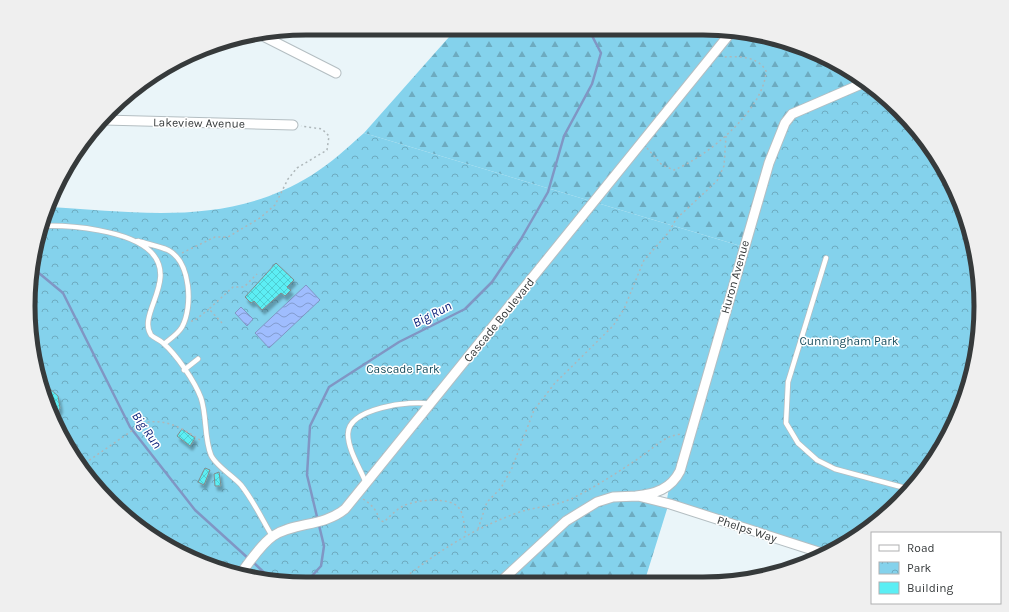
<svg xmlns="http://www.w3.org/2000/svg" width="1009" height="612" viewBox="0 0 1009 612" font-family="Karla,sans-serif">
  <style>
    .forest { fill: url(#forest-firs) }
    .park { fill: url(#park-crowns) }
    .water { fill: url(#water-waves); stroke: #8096c4 }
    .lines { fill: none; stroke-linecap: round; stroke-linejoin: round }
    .stream { stroke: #8096c4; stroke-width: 2.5 }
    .building { fill: url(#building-cross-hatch); stroke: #818b8c; filter: url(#shadow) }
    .lane-casing { stroke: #b4bec2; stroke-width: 6 }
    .street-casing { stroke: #b4bec2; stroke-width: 11 }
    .path { stroke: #aeb7ba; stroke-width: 1.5; stroke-dasharray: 2 3; stroke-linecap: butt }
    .lane { stroke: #fff; stroke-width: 4.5 }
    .street { stroke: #fff; stroke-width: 9 }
    .labels { text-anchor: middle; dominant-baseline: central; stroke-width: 3; stroke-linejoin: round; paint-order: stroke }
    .street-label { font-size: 12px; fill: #363a3b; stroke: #fff }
    .park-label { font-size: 12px; fill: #184e5e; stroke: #fff }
    .water-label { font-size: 13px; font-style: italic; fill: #081e78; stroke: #fff }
    .rim { fill: none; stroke: #363a3b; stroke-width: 5 }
  </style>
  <defs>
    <pattern id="forest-firs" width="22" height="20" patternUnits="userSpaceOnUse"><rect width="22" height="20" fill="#84d2ec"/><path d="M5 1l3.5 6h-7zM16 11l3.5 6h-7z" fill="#6dabc0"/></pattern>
    <pattern id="park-crowns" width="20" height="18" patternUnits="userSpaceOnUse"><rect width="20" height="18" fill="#84d2ec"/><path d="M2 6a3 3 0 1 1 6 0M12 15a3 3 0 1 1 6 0" fill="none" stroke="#6dabc0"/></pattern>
    <pattern id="water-waves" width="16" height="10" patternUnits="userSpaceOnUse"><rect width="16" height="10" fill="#9fbdfe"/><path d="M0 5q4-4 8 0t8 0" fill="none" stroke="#829bcf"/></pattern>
    <pattern id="building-cross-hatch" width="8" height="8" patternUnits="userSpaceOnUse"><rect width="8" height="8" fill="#5beef4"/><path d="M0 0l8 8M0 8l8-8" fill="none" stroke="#50cdd2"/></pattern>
    <filter id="shadow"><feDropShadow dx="2.5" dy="4.5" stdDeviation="1" flood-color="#0004"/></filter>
  </defs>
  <rect width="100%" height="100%" fill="#eaf5f9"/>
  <path class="forest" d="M457 28 721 29 793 43 858 75 866 82 744 247 364 133Z
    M636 496 668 506 644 583H499L566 521 597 502Z"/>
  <path class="park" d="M866 82 900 110 934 152 960 200 976 252 981 306 976 360 960 413 934 461 886 515 842 547 825 554 667 499 669 488 613 497 581 511 499 583H288L216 569 151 537 85 475 43 395 28 306 43 217 48 207C140 212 228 227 312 175 331 163 347 148 364 133L744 247 785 123Z"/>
  <path class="water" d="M306 285 320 300 269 348 255 333Z
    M241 307 253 319 247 326 235 313Z"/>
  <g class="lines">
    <path class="stream" d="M34 269 63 293 130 427 195 510 249 559
      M253 562 273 581
      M285 583 310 578 321 566 324 546 307 475 310 426 329 387 399 342 465 309 492 282 521 239 548 192 564 136 592 84 601 53 588 28"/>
  </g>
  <path class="building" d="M276 263 294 280 287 287 291 290 285 296 281 293 262 310 254 301 251 303 245 297Z
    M41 387 49 388 58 396 60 408 55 418 43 395Z
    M182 429 195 438 190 446 177 436Z
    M205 468 210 470 204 485 198 482Z
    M219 472 221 486H215L214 474Z"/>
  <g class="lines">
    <g class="lane-casing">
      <path id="lane" d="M41 226C71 225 129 230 151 252 178 280 137 314 151 335 154 338 160 340 163 343 177 355 195 382 201 398 207 416 204 438 211 455 215 465 233 476 241 485 253 500 262 519 272 536
        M138 241C147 244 159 246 168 250 191 262 193 307 182 327 178 334 170 339 164 344
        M826 258 788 382 786 423 798 443 817 460 835 469 909 489
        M184 370 198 359
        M366 483C360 468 348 450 348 434 348 408 411 400 430 404"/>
    </g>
    <g class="street-casing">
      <path id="street" d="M261 35 336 73
        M104 120 293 125
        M636 496C655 494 671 489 680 471L769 163 785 123 792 114 866 82
        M240 574C250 562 260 545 273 536 294 522 323 527 345 509L732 31
        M499 583 566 521 597 502 613 497 638 496 670 504 825 554"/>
    </g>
    <path class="path" d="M647 148 662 165 674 170C708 156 764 110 766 71 758 56 738 56 723 57
      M182 253 215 237H228L260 218 275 205 288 179 297 168 327 150 329 136 322 129 301 126
      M191 321H194L209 309
      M222 323 209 309 233 287H244L257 274
      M38 367 46 381
      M81 466 143 423C166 418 182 428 200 440
      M363 499C372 505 377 510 379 520L384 522C390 516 396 510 403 506 415 500 450 496 459 508 464 514 464 527 466 535
      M478 529 487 502 501 488 512 468 534 410 555 383 613 326 624 309 644 260 669 232 676 219 717 181 724 166 726 136
      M398 583C437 552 470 530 517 513 536 506 555 507 573 498 597 486 620 471 642 456 656 446 664 436 681 434"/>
    <use href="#lane" class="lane"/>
    <use href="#street" class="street"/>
  </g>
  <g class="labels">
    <g class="street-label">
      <text transform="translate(199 123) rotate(1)">Lakeview Avenue</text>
      <text transform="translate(735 277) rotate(-74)">Huron Avenue</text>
      <text transform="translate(499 320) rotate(-51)">Cascade Boulevard</text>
      <text transform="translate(747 529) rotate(18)">Phelps Way</text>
    </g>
    <g class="park-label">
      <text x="849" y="341">Cunningham Park</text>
      <text x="403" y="369">Cascade Park</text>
    </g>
    <g class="water-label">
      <text transform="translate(432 314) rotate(-27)">Big Run</text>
      <text transform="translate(147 430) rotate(55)">Big Run</text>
    </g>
  </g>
  <path d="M0 0H1009V612H0ZM306 35H703A271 271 0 0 1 974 306V306A271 271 0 0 1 703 577H306A271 271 0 0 1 35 306V306A271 271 0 0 1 306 35Z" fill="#efefef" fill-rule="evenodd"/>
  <path class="rim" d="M306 35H703A271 271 0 0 1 974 306V306A271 271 0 0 1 703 577H306A271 271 0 0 1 35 306V306A271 271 0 0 1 306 35Z"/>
  <rect x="871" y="532" width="130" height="72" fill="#ffffff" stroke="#afb0b1"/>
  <rect x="879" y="545" width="20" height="6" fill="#ffffff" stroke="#afb0b1"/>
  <text x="907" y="552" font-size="12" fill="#363a3b">Road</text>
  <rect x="879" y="562" width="20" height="12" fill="url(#park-crowns)" stroke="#afb0b1"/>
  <text x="907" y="572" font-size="12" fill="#363a3b">Park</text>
  <rect x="879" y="582" width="20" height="12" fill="#5beef4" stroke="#afb0b1"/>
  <text x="907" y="592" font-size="12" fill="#363a3b">Building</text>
</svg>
